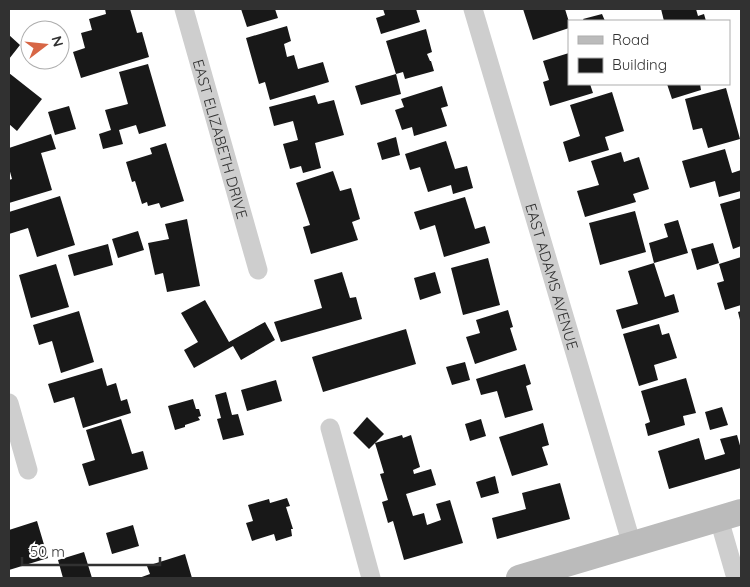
<svg xmlns="http://www.w3.org/2000/svg" width="750" height="587" viewBox="0 0 750 587" font-family="Quicksand,sans-serif">
  <style>
    .building { fill: #181818 }
    .lines { fill: none; stroke-linecap: round; stroke-linejoin: round }
    .street { stroke: #cecece; stroke-width: 19 }
    .secondary { stroke: #bbb; stroke-width: 26 }
    .labels { text-anchor: middle; dominant-baseline: central; stroke-width: 5; stroke-linejoin: round; paint-order: stroke }
    .street-label { font-size: 15px; fill: #313131; stroke: #fff }
  </style>
  <rect width="100%" height="100%" fill="#fff"/>
  <path class="building" d="M105 9H130L137 33 142 32 149 57 81 78 73 52 85 48 81 33 92 30 89 19 106 14Z
    M241 9H275L278 18 247 27Z
    M383 9H416L420 22 381 34 376 18 385 15Z
    M523 9H565L569 22V28L533 40Z
    M661 9H696L698 16 704 14 706 21H664Z
    M602 14 605 21H584L583 19Z
    M287 26 291 41 284 44 287 57 294 55 298 69 323 62 329 82 270 100 265 82 259 84 246 38Z
    M426 29 432 52 427 54 430 61H431L434 71 405 79 403 72 396 74 386 41Z
    M9 35 20 45 9 59Z
    M569 53V84H590L593 93 550 106 543 82 549 80 543 61Z
    M148 64 166 126 139 134 136 125 119 130 123 144 103 149 99 134 111 130 105 110 128 104 119 72Z
    M9 73 42 99 17 131 9 124Z
    M396 74 401 94 361 105 355 86Z
    M667 84H700L701 90 672 99Z
    M442 86 448 106 441 108 447 126 414 136 412 127 402 130 395 110 404 107 401 99Z
    M726 88 740 139 708 148 702 128 693 130 685 99Z
    M612 92 624 131 605 137 609 150 569 162 563 142 580 136 570 105Z
    M315 95 318 104 334 100 344 135 315 143 321 168 303 173 301 166 290 169 283 144 298 140 293 121 274 126 269 107Z
    M69 106 76 129 55 135 48 112Z
    M51 134 56 149 41 153 52 190 9 203V180L12 179 9 168V148Z
    M396 137 400 155 382 160 377 143Z
    M446 141 455 169 467 166 473 188 453 194 451 185 428 192 420 167 410 170 405 154Z
    M166 143 184 201 161 208 159 203 148 206 147 202 142 204 135 181 132 182 126 162 152 154 150 148Z
    M725 149 732 173 741 170V191L719 197 715 181 690 188 682 161Z
    M621 152 624 162 639 157 649 189 633 194 636 202 585 217 577 191 599 185 591 161Z
    M333 171 340 191 351 188 360 219 352 222 358 240 311 254 303 227 310 225 296 183Z
    M60 196 75 245 37 257 28 228 9 234V212Z
    M465 197 475 229 485 226 490 243 444 257 435 225 420 230 414 212Z
    M741 198V246L733 249 720 204Z
    M635 211 646 252 600 265 589 223Z
    M187 219 200 286 167 292 163 273 155 275 148 243 169 239 165 224Z
    M678 220 688 253 654 263 649 243 668 237 664 224Z
    M138 231 144 250 118 258 112 239Z
    M713 243 719 263 697 270 691 249Z
    M108 244 113 265 74 276 68 255Z
    M741 257V305L725 310 717 283 724 281 719 264Z
    M488 258 500 305 463 315 451 268Z
    M654 263 665 297 674 294 679 312 622 329 616 310 638 304 628 271Z
    M56 264 69 307 31 318 19 275Z
    M342 272 350 298 356 297 362 319 281 342 274 322 322 308 314 280Z
    M435 272 441 293 420 300 414 278Z
    M205 300 229 342 265 322 275 340 241 360 233 346 194 368 184 350 198 342 181 313Z
    M508 310 513 327 510 328 517 350 475 364 466 337 480 333 476 320Z
    M79 311 94 362 61 373 52 341 39 345 33 325Z
    M741 311V324L738 312Z
    M659 324 662 335 669 333 677 358 654 365 658 380 639 386 623 334Z
    M406 329 416 364 323 392 312 357Z
    M465 362 470 380 452 385 446 367Z
    M525 364 531 384 526 386 533 410 505 418 497 391 481 395 476 379Z
    M102 368 107 386 116 383 121 401 127 399 131 413 83 428 74 397 54 403 48 384Z
    M686 378 696 413 683 416 685 425 648 436 645 424 650 422 641 391Z
    M276 380 282 401 247 411 241 390Z
    M226 392 232 415 238 414 244 435 223 440 217 419 221 418 215 395Z
    M193 399 196 409H199L201 416 198 417 200 420 185 425V427L175 430 168 406Z
    M722 407 728 425 710 430 705 412Z
    M367 417 384 434 369 449 353 433Z
    M121 419 132 454 143 451 148 469 89 486 82 464 95 460 86 430Z
    M481 419 486 436 470 441 465 424Z
    M543 423 549 445 542 447 548 465 512 476 499 437Z
    M402 435 403 438 411 435 420 467 413 470 414 474 431 469 436 485 406 494 413 516 424 513 427 525 441 520 436 504 450 500 463 543 404 560 393 521 388 523 382 502 388 500 380 474 384 473 375 443Z
    M737 435 741 449V468L669 489 658 451 699 438 705 460 725 454 720 439Z
    M495 476 499 493 481 498 476 482Z
    M560 483 570 519 497 539 492 518 526 509 522 493Z
    M287 498 290 506 286 507 293 529H291L292 536 276 541 274 534 252 541 246 523 253 521 248 505 269 499 270 503Z
    M37 521 48 558 9 570V530Z
    M133 525 139 546 112 554 106 533Z
    M84 552 92 578H63L58 560Z
    M185 554 192 578H139L150 574 147 566Z"/>
  <g class="lines">
    <g class="street">
      <path id="s1" d="M184 9 258 270"/>
      <path id="s2" d="M473 9 632 545"/>
      <path d="M9 403 28 470"/>
      <path d="M330 428 371 578"/>
      <path d="M719 519 736 578"/>
    </g>
    <path class="secondary" d="M519 578 741 512"/>
  </g>
  <g class="labels">
    <g class="street-label">
      <text stroke="none"><textPath href="#s1" startOffset="135">EAST ELIZABETH DRIVE</textPath></text>
      <text stroke="none"><textPath href="#s2" startOffset="279">EAST ADAMS AVENUE</textPath></text>
    </g>
  </g>
  <rect width="750" height="587" fill="none" stroke="#313131" stroke-width="20"/>
  <rect x="568" y="20" width="162" height="65" fill="#ffffff" stroke="#adadad"/>
  <rect x="578" y="36" width="25" height="8" fill="#bbbbbb" stroke="#adadad"/>
  <text x="612" y="45" font-size="15" fill="#313131">Road</text>
  <rect x="578" y="58" width="25" height="15" fill="#181818" stroke="#adadad"/>
  <text x="612" y="70" font-size="15" fill="#313131">Building</text>
  <g transform="translate(45 45) rotate(74)"><circle r="24" fill="#ffffff" stroke="#adadad"/>
  <path d="M0-4L9 19L0 12L-9 19Z" fill="#d76645"/>
  <text y="-8" font-size="14" font-weight="bold" text-anchor="middle" fill="#313131">N</text>
  </g>
  <path d="M22 557v8h138v-8" fill="none" stroke="#313131" stroke-width="2.5"/>
  <text x="30" y="557" font-size="15" fill="#313131" stroke="#ffffff" stroke-width="4" paint-order="stroke">50 m</text>
</svg>
